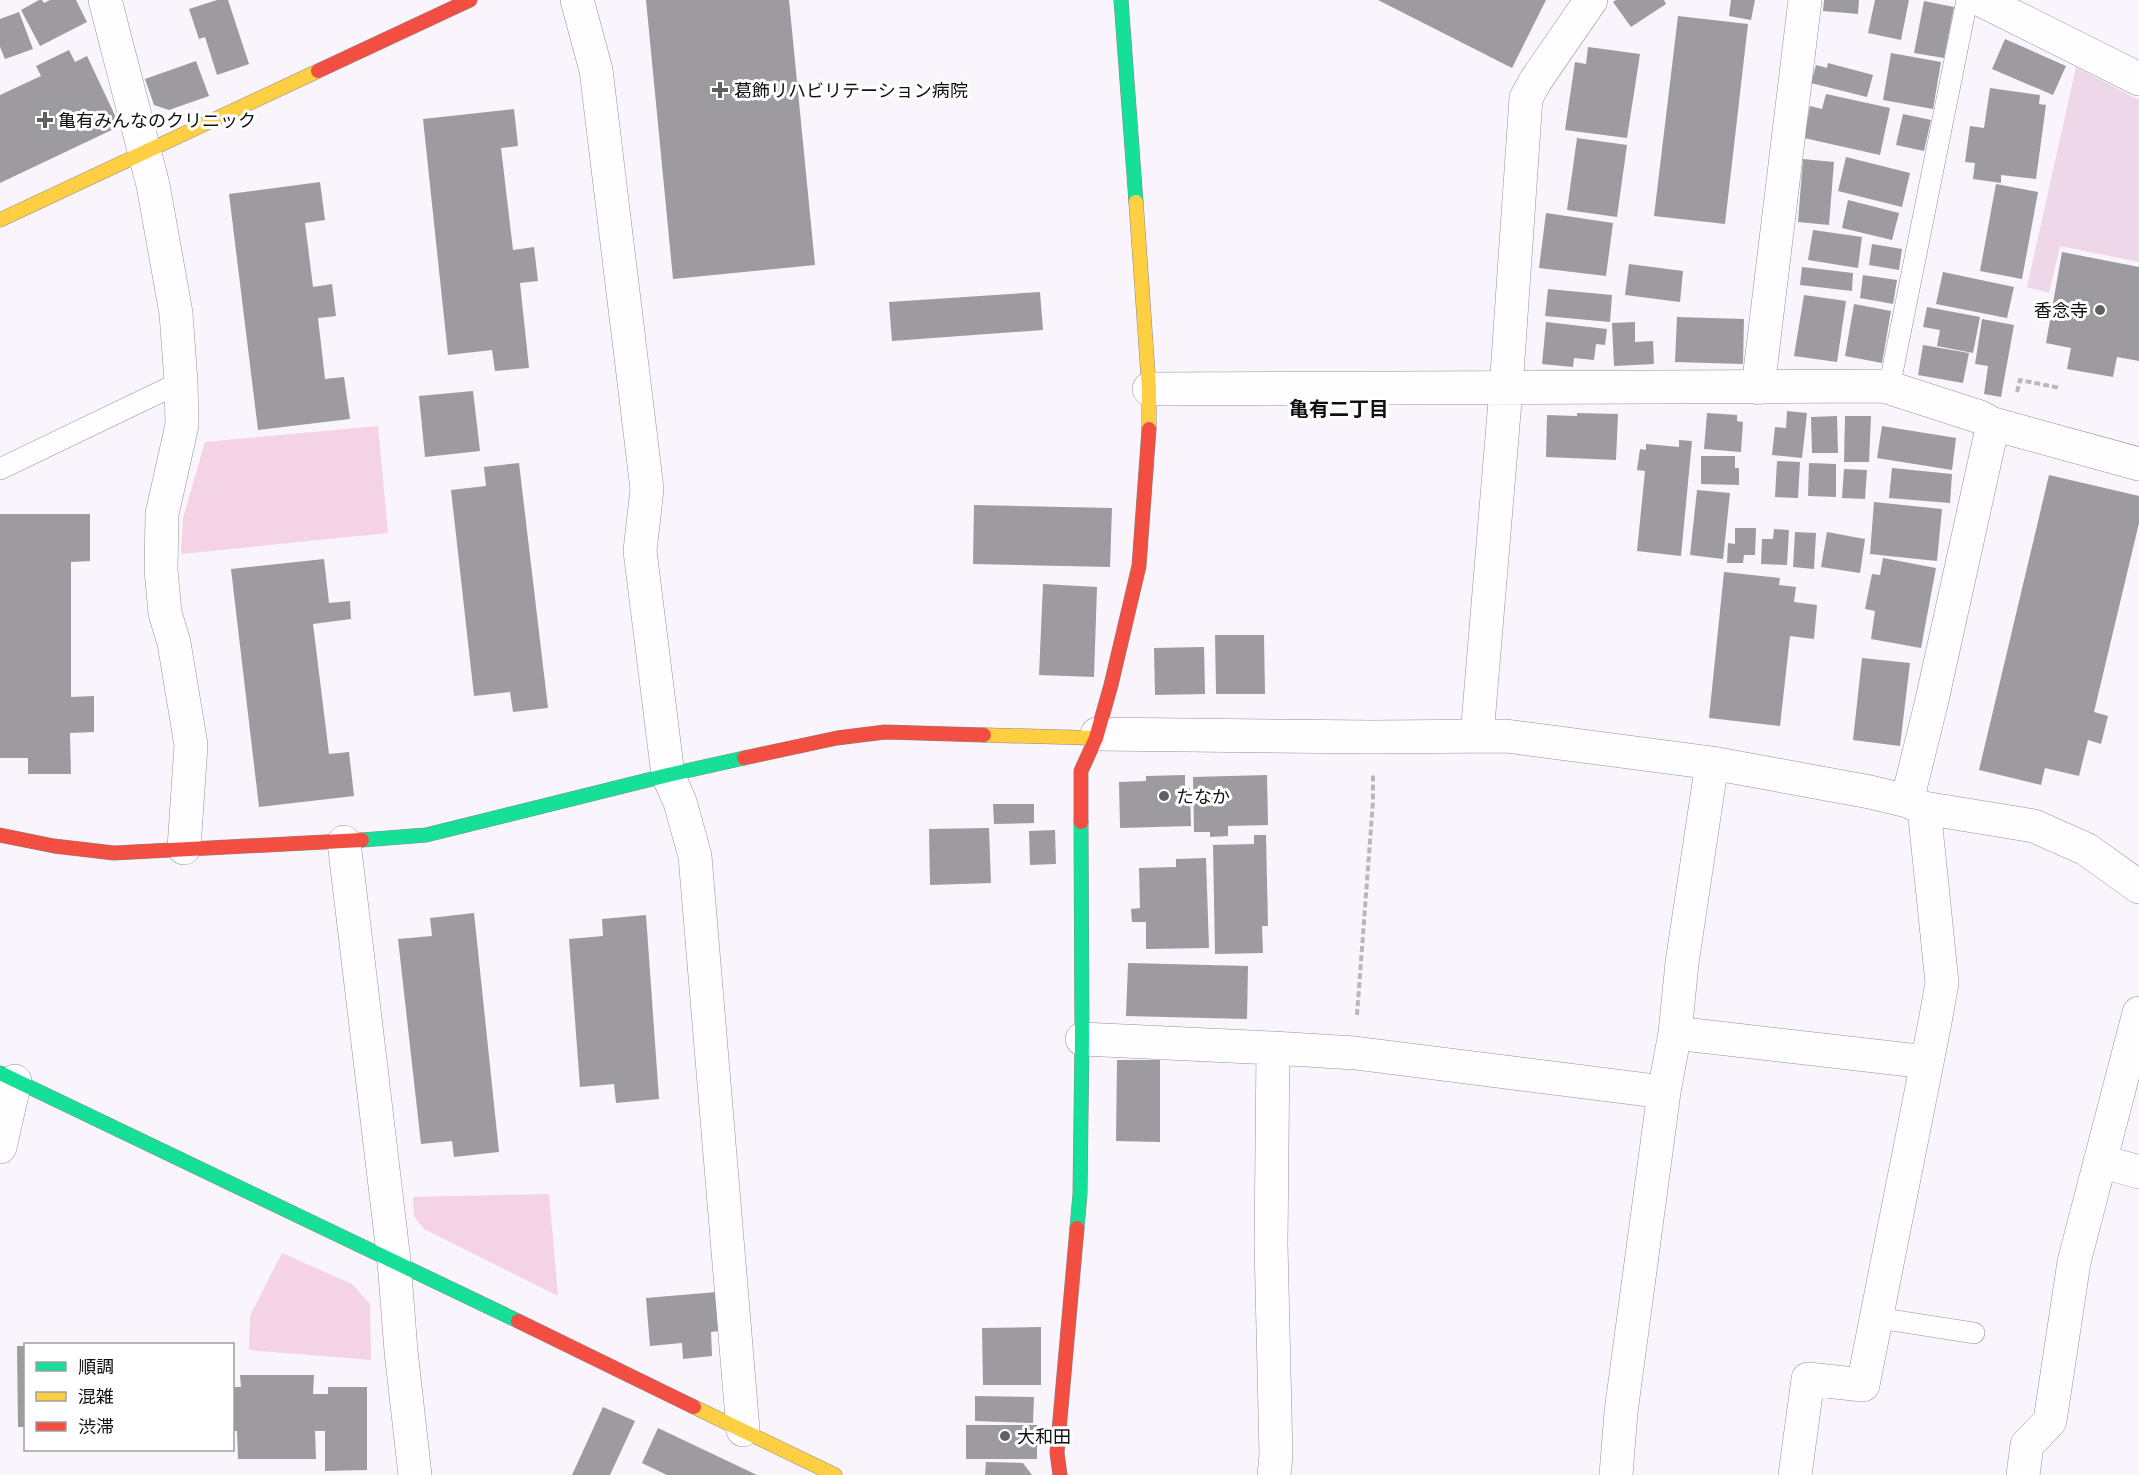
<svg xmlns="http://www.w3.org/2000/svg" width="2139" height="1475" viewBox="0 0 2139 1475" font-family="'Roboto Serif','Noto Sans JP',serif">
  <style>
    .green { fill: #f3d3e5 }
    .cemetery { fill: #eed7e8 }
    .building { fill: #9d9aa0 }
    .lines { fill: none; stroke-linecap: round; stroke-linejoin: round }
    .lane-casing { stroke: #959296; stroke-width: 22 }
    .street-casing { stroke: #959296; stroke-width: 34 }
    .fast-casing { stroke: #8b898c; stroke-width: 15 }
    .slow-casing { stroke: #8b898c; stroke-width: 15 }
    .jam-casing { stroke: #8b898c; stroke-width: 15 }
    .path { stroke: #b9b8b9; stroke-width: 4; stroke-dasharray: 6 3; stroke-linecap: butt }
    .lane { stroke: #fefdff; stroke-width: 21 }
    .street { stroke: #fefdff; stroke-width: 33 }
    .fast { stroke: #16e098; stroke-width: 14 }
    .slow { stroke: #ffcf43; stroke-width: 14 }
    .jam { stroke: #f24e42; stroke-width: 14 }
    .poi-dot { fill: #615f62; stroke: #fff; stroke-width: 2 }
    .labels { text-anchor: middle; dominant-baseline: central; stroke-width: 6; stroke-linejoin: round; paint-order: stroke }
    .poi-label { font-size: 18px; fill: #0f0f0f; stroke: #fff; text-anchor: start }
    .neighbourhood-label { font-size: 20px; font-weight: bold; fill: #0f0f0f; stroke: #fff }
  </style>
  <rect width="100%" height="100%" fill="#faf4fc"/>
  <path class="green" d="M378 426 388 533 181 554 183 518 205 442Z
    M549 1194 558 1296 424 1229 414 1216 413 1197Z
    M282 1253 352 1284 370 1304 371 1360 249 1350 250 1316Z"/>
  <path class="cemetery" d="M2076 67 2139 100V262L2060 246 2049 293 2027 287Z"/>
  <path class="building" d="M39 0H42L44 3 50 0H76L87 22 40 46 21 10Z
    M217 0H228L249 64 217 75 205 37 199 39 189 9Z
    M646 0H789L815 265 673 279Z
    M1378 0H1546L1512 68Z
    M1616 0H1664L1666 4 1631 27 1613 2Z
    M1731 0H1755L1751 20 1729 16Z
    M1824 0H1859L1858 14 1823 11Z
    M1875 0H1909L1901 40 1868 33Z
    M1924 1 1954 7 1944 58 1914 53Z
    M19 12 33 49 5 59 0 47V19Z
    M1678 16 1748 24 1725 224 1654 216Z
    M2005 39 2066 66 2053 95 1992 69Z
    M1588 47 1640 54 1627 138 1565 130 1575 62 1586 64Z
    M69 50 75 62 87 56 120 126 0 183V95L41 76 36 66Z
    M1891 53 1941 62 1933 109 1883 100Z
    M196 61 209 96 169 110 154 105 145 79Z
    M1828 63 1873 75 1867 97 1811 83 1816 65 1827 68Z
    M1990 88 2040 95 2039 104 2046 105 2036 179 2001 175V183L1973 179 1975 163 1965 162 1970 126 1984 128Z
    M1826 94 1890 108 1880 155 1804 138 1810 106 1822 109Z
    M514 109 518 146 501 148 513 250 534 247 538 281 520 283 529 368 495 371 492 350 448 355 423 119Z
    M1903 114 1931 120 1924 151 1896 145Z
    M1577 138 1627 145 1617 217 1567 210Z
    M1846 157 1910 173 1902 207 1838 191Z
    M1803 159 1834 162 1829 225 1798 222Z
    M320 182 325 220 305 223 313 287 332 284 336 316 318 318 325 379 344 377 350 419 258 430 229 194Z
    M1996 184 2038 192 2022 279 1980 271Z
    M1848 200 1899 213 1892 240 1842 228Z
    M1546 213 1613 223 1606 276 1539 268Z
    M1813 230 1862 237 1858 268 1808 260Z
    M1872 244 1902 249 1899 270 1869 265Z
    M2062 252 2139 267V361L2117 357 2113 377 2067 369 2071 348 2046 343Z
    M1629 264 1683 271 1680 302 1625 295Z
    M1802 267 1853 273 1852 291 1800 285Z
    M1943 272 2014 287 2007 318 1936 304Z
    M1863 275 1897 280 1893 304 1860 298Z
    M1548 289 1612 295 1610 322 1545 316Z
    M1040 292 1043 330 892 341 889 302Z
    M1804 295 1846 301 1837 362 1794 356Z
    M1854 304 1891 311 1882 363 1845 356Z
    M1927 307 1980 317 1973 353 1937 346 1940 330 1923 327Z
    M1677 317 1744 319 1743 364 1675 362Z
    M1982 319 2014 325 2001 397 1984 394 1988 366 1975 364Z
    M1546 322 1607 329 1605 345 1596 344 1594 360 1574 358 1573 367 1542 364Z
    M1635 322V342L1653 341 1654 364 1614 366 1612 323Z
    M1923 345 1969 353 1963 383 1918 375Z
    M473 391 480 451 425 457 419 396Z
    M1787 411 1807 413 1802 458 1772 455 1775 427 1786 428Z
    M1577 413 1618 414 1616 460 1546 457 1547 415 1577 416Z
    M1707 413 1737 415V421L1743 422 1741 452 1704 449Z
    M1837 416 1838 453H1812L1811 417Z
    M1845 416H1871L1869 462H1844Z
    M1882 426 1956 438 1952 470 1877 458Z
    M1679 440 1692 441 1681 556 1637 551 1645 471 1637 470 1640 449 1646 450V444L1679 447Z
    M1701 456H1735V468H1739V485L1701 484Z
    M1777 461 1800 462 1798 498 1775 497Z
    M519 463 548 708 513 712 510 692 474 696 451 490 486 486 484 467Z
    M1809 463 1836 464V497L1808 496Z
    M1892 468 1952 474 1950 503 1889 498Z
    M1844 469 1867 470 1865 499 1842 498Z
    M2049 475 2139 496V523L2094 712 2108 716 2101 744 2088 740 2079 776 2045 768 2041 785 1979 770Z
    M1697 490 1730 493 1723 559 1690 555Z
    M1874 502 1942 509 1937 561 1870 554Z
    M974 505 1112 508 1110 567 973 564Z
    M0 514H90V561L71 562V697L94 696V732L70 733 71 774H28V758H0Z
    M1735 528H1756L1755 555H1744L1743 563H1727L1728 543 1735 544Z
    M1774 529 1789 530 1787 565 1761 564 1762 539H1773Z
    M1795 532 1816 533 1814 569 1793 567Z
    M1827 532 1865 539 1860 573 1821 567Z
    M1883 558 1936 568 1921 648 1871 639 1875 611 1865 609 1872 574 1880 575Z
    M324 559 329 603 350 601 351 619 313 624 329 754 349 752 354 796 259 807 231 569Z
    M1724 572 1780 578 1779 585 1796 587 1794 602 1817 605 1814 639 1790 636 1780 726 1709 718Z
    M1043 584 1097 587 1094 677 1039 675Z
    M1215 635H1264L1265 694H1216Z
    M1204 647 1205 694 1155 695 1154 648Z
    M1862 658 1910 663 1900 746 1853 740Z
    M1185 775V788H1190L1191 826 1120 828 1119 782 1146 781V776Z
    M1267 775 1268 825 1228 826V836L1210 837V832H1194L1193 777Z
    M993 804H1034V823L994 824Z
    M989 828 991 883 930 885 929 829Z
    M1055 830 1056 864 1030 865 1029 831Z
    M1254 835H1266L1268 926H1262L1263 953 1215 954 1213 845 1254 844Z
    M1206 858 1209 948 1146 949V922H1132L1131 909 1140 908 1139 868 1176 867V859Z
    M474 913 499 1152 454 1157 452 1141 421 1144 398 939 432 936 430 918Z
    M646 915 659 1099 616 1103 614 1084 580 1087 569 939 603 936 602 919Z
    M1128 963 1248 966 1247 1019 1126 1016Z
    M1117 1060H1160V1142L1116 1141Z
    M717 1292 719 1331 711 1332 712 1356 683 1359 682 1343 650 1346 646 1298Z
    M1041 1327V1385H983L982 1328Z
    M17 1346H26V1427H18Z
    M240 1375H314L313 1394H328V1387H367V1470L325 1471V1431H315L316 1459H238L237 1431H232V1387H241Z
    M975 1396 1034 1397 1033 1423 975 1421Z
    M603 1407 635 1421 610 1475H572Z
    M966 1425H1037V1459H966Z
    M658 1428 757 1475H667L642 1463Z
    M986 1462 1023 1463 1032 1475H985Z"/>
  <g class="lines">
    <g class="lane-casing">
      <path id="lane" d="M1889 388 1967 0
        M0 469 181 382
        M1878 1318 1974 1333"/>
    </g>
    <g class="street-casing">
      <path id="street" d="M105 0 153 185 176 313 181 382 182 425 162 514 161 570 165 613 174 643 191 745 184 848
        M577 0 596 70 647 489 640 551 668 775 680 802 695 856 743 1430
        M1981 0 2139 79
        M1758 388 1805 0
        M1149 389 1884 386 1980 417 1993 424 2139 464
        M1097 734 1372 737 1506 736 1712 763 1870 792 1907 801 1924 808 2034 826 2086 849 2139 887
        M1477 736 1506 389 1526 98 1536 80 1591 0
        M1907 801 1932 700 1993 424
        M344 842 394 1261 401 1351 415 1475
        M1675 1033 1927 1062
        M1082 1039 1273 1048 1355 1053 1664 1092
        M1273 1048 1271 1244 1276 1456 1274 1475
        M0 1147 15 1081
        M2100 1161 2139 1172
        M1616 1475 1621 1412 1664 1092 1675 1033 1682 963 1712 763
        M1795 1475 1808 1379 1863 1385 1935 1022 1942 983 1924 808
        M2023 1475 2027 1445 2050 1421 2074 1262 2139 1013"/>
    </g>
    <g class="fast-casing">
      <path id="fast" d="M1121 0 1136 202
        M362 840 426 835 668 775 744 758
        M0 1073 518 1321
        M1077 1228 1080 1194 1082 1039 1081 822"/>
    </g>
    <g class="slow-casing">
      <path id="slow" d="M1136 202 1149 389V429
        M0 220 318 71
        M984 735 1096 738
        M694 1407 835 1475"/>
    </g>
    <g class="jam-casing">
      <path id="jam" d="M318 71 470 0
        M744 758 837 738 885 732 984 735
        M1081 822V771L1096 738 1111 685 1139 566 1149 429
        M0 835 54 846 114 853 362 840
        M518 1321 694 1407
        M1060 1475 1057 1453 1077 1228"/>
    </g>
    <path class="path" d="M2017 392 2020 380 2060 388
      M1357 1015 1373 801V774"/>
    <use href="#lane" class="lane"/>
    <use href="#street" class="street"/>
    <use href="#fast" class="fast"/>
    <use href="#slow" class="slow"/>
    <use href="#jam" class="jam"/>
  </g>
  <g class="poi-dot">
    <path d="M717 81h6v6h6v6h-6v6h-6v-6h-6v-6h6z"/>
    <path d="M42 111h6v6h6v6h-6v6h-6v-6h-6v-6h6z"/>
    <circle cx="2100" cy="310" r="6"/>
    <circle cx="1164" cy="796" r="6"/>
    <circle cx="1005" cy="1436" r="6"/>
  </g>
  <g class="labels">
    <g class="poi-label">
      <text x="734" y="90">葛飾リハビリテーション病院</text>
      <text x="58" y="120">亀有みんなのクリニック</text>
      <text x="2088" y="310" text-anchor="end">香念寺</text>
      <text x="1176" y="796">たなか</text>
      <text x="1017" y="1436">大和田</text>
    </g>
    <g class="neighbourhood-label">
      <text x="1339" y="409">亀有二丁目</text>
    </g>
  </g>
  <rect x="24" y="1343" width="210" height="108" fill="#ffffff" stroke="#9f9f9f" stroke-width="1.5"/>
  <rect x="36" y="1362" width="30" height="9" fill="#16e098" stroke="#9f9f9f" stroke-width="1.5"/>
  <text x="78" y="1373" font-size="18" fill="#0f0f0f">順調</text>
  <rect x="36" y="1392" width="30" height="9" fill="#ffcf43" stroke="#9f9f9f" stroke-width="1.5"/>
  <text x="78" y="1403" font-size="18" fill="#0f0f0f">混雑</text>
  <rect x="36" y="1422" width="30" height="9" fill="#f24e42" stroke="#9f9f9f" stroke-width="1.5"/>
  <text x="78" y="1433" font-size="18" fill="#0f0f0f">渋滞</text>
</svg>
